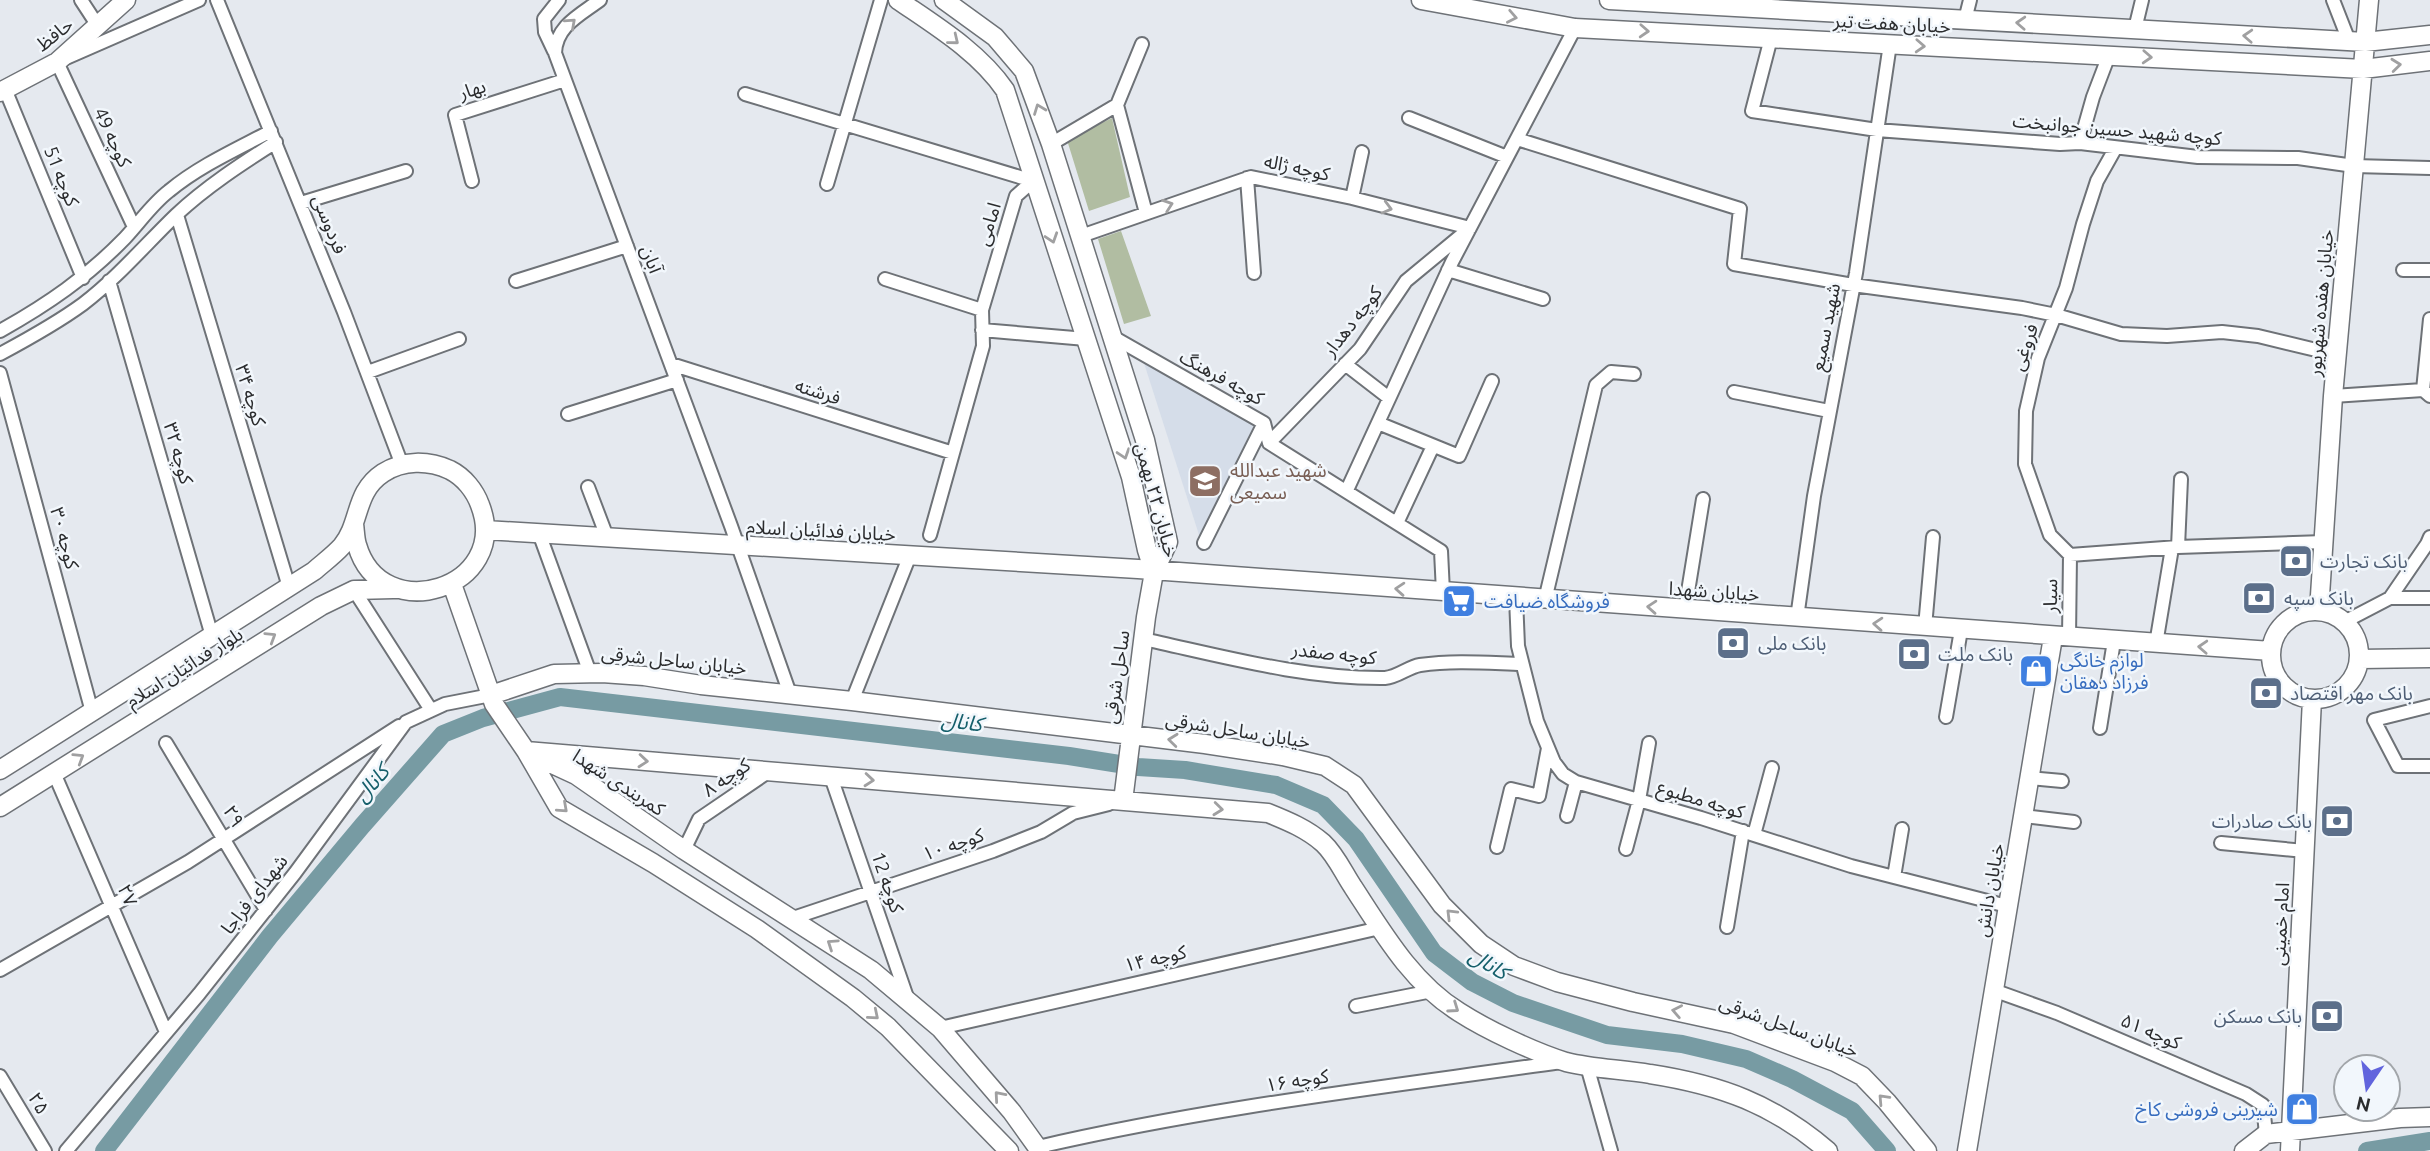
<svg xmlns="http://www.w3.org/2000/svg" width="2430" height="1151" viewBox="0 0 2430 1151" font-family="Ubuntu,'Noto Sans Arabic',sans-serif">
  <style>
    .built { fill: #d5dde9 }
    .green { fill: #b1bda2 }
    .lines { fill: none; stroke-linecap: round; stroke-linejoin: round }
    .canal { stroke: #779ba3; stroke-width: 18 }
    .street-casing { stroke: #6e7277; stroke-width: 16 }
    .secondary-casing { stroke: #6e7277; stroke-width: 21 }
    .street { stroke: #fff; stroke-width: 12 }
    .secondary { stroke: #fff; stroke-width: 18 }
    .oneway { stroke: #a0a0a1 }
    .labels { text-anchor: middle; dominant-baseline: central; stroke-width: 5; stroke-linejoin: round; paint-order: stroke }
    .street-label { font-size: 19px; fill: #2b2c2e; stroke: #f2f7fc }
    .education-label { font-size: 19px; fill: #785e54; stroke: #f2f7fc; text-anchor: start }
    .service-label { font-size: 19px; fill: #4e5e75; stroke: #f2f7fc; text-anchor: start }
    .shop-label { font-size: 19px; fill: #366cbe; stroke: #f2f7fc; text-anchor: start }
    .water-label { font-size: 21px; font-style: italic; fill: #155f6b; stroke: #f2f7fc }
  </style>
  <rect width="100%" height="100%" fill="#e5e9ef"/>
  <path class="built" d="M1151 358 1256 424 1200 538 1144 363Z"/>
  <path class="green" d="M1112 118 1130 197 1089 211 1067 140Z
    M1121 231 1151 316 1124 324 1098 239Z"/>
  <g class="lines">
    <path class="canal" d="M104 1151 270 936 362 826 443 734 483 718 560 697 1069 756 1138 767 1185 770 1276 785 1323 805 1356 839 1434 953 1472 982 1513 1003 1607 1035 1682 1044 1746 1059 1792 1079 1852 1111 1887 1151
      M2367 1151 2430 1141"/>
    <g class="street-casing">
      <path id="street" d="M81 0 98 26
        M217 0 344 312 402 465
        M600 0C580 15 556 26 555 53L731 526 790 694
        M2333 0 2349 41
        M1965 20 1970 0
        M2135 29 2142 0
        M1771 38 1752 111 1877 130 2060 144 2080 143 2198 157 2298 158 2354 166 2430 168
        M554 51 545 32 544 19 559 0
        M5 89 83 278
        M745 94 1033 181 1016 196 982 310 983 346 930 535
        M1117 105 1146 213
        M1409 118 1507 157
        M1517 139 1740 209 1734 264 1853 285 2022 308 2056 315 2121 334 2167 336 2222 332 2258 336 2337 355
        M2080 143 2093 97 2109 55
        M1051 144 1117 105 1142 44
        M1247 178 1254 273
        M472 181 455 115 565 80
        M827 184 881 0
        M1352 198 1362 152
        M301 203 406 171
        M177 215 289 587
        M134 227 57 62 199 0
        M1081 236 1251 177 1352 198 1470 228
        M1448 270 1543 299
        M2403 270H2430
        M885 279 982 310
        M109 281 212 636
        M516 281 627 246
        M982 330 1086 339
        M0 331C48 304 86 278 125 238 140 222 152 204 169 191 199 166 237 149 271 131
        M1113 337 1264 423 1269 443 1441 551 1443 592
        M0 354C28 339 57 323 83 304 117 278 145 245 176 215 206 187 241 164 276 142
        M671 364 953 453
        M1345 364 1389 398
        M368 372 459 339
        M0 373 92 712
        M2423 390 2430 319
        M1734 392 1829 411
        M2333 396 2423 390 2430 396
        M568 414 677 380
        M1378 423 1459 456 1492 381
        M1269 443 1360 349 1406 281 1464 233
        M588 487 607 537
        M1347 490 1452 262 1575 28
        M1397 523 1433 446
        M539 533 590 673
        M1204 543 1264 423
        M2178 547 2181 479
        M2070 555 2050 535 2025 464 2026 411 2038 358 2066 288 2083 224 2097 181 2115 149
        M2070 555 2178 547 2324 542
        M354 590 431 710
        M1516 598 1518 646 1537 721 1554 762 1563 774 1576 782 1701 818 1851 866 2007 906
        M2390 598 2427 544 2430 537
        M1545 600 1596 385 1611 372 1634 374
        M1685 610 1703 499
        M1797 618 1814 496 1856 273 1890 44
        M2344 622 2390 598H2430
        M1925 627 1933 537
        M2069 638 2070 555
        M1143 639C1222 656 1304 679 1385 678 1398 677 1408 667 1420 665 1454 660 1488 663 1522 664
        M2156 644 2172 548
        M852 701 910 555
        M2430 706 2374 720 2398 766H2430
        M1946 717 1961 630
        M2100 728 2114 641
        M166 743 266 910
        M54 773 166 1032
        M831 777 908 1000
        M2030 778 2062 781
        M1567 816 1576 782
        M2023 816 2074 822
        M1754 835 1772 768
        M2221 843 2305 851
        M1497 847 1511 789 1539 796 1548 748
        M1626 849 1639 800 1649 743
        M684 850 699 819 768 772
        M1894 877 1902 829
        M793 918 993 851 1041 832 1073 813 1109 804
        M1727 927 1743 831
        M0 970 188 862 399 726
        M1993 990 2057 1013 2246 1094 2263 1105 2266 1134
        M1356 1006 1432 991
        M940 1028 1380 928
        M1587 1066 1611 1151
        M0 1076 45 1151
        M1038 1147C1210 1107 1386 1087 1561 1062
        M66 1151 199 994 295 873 406 722 445 704 491 695"/>
    </g>
    <g class="secondary-casing">
      <path id="secondary" d="M898 0C936 26 979 52 1005 90L1131 477 1147 550 1154 572
        M944 0 995 37 1024 71 1051 144 1145 440 1168 542 1154 572 1146 617 1123 801
        M1421 0 1575 28 2363 69 2430 61
        M1609 0 2365 42 2430 35
        M0 92 57 62 126 0
        M485 530 1138 569 2271 651
        M452 584 494 704 526 751 559 808 653 863 757 929 853 998 888 1027 1009 1151
        M2319 611 2333 396 2369 0
        M2271 655a44 44 0 1 1 88 0a44 44 0 1 1-88 0Z
        M2360 659 2430 658
        M491 695 554 674 602 673 644 676 701 685 852 701 1205 744 1283 756 1325 766 1354 785 1442 905 1481 944 1514 966 1557 982 1633 1002 1734 1024 1835 1062 1862 1076 1887 1102 1927 1151
        M526 751 1268 813C1288 821 1307 829 1323 843 1336 855 1344 874 1353 887 1383 933 1412 983 1459 1012 1487 1030 1534 1052 1566 1062 1593 1069 1622 1069 1650 1074 1721 1085 1773 1104 1828 1151
        M535 756 576 775 684 850 871 970 940 1028 1012 1112 1040 1151
        M0 770 314 571C323 563 334 555 342 546 361 523 354 492 383 473 403 460 428 460 450 470 464 477 475 491 480 505 512 588 381 629 357 545 355 539 355 531 354 524
        M0 807 321 606 354 590 393 589
        M1967 1151 2053 637
        M2244 1151 2266 1134 2400 1118 2430 1117
        M2290 1151 2312 699"/>
    </g>
    <use href="#street" class="street"/>
    <use href="#secondary" class="secondary"/>
  </g>
  <defs><path id="oneway-chevron" d="M-2-3.5L2.5 0L-2 3.5" fill="none" stroke-width="1.6" stroke-linecap="round" stroke-linejoin="round" transform="scale(1.75)"/></defs>
  <g class="oneway">
    <use href="#oneway-chevron" transform="translate(1512 17) rotate(11)"/>
    <use href="#oneway-chevron" transform="translate(571 23) rotate(-42)"/>
    <use href="#oneway-chevron" transform="translate(2021 23) rotate(-177)"/>
    <use href="#oneway-chevron" transform="translate(1644 31) rotate(3)"/>
    <use href="#oneway-chevron" transform="translate(2248 36) rotate(-177)"/>
    <use href="#oneway-chevron" transform="translate(954 40) rotate(39)"/>
    <use href="#oneway-chevron" transform="translate(1920 46) rotate(3)"/>
    <use href="#oneway-chevron" transform="translate(2147 57) rotate(3)"/>
    <use href="#oneway-chevron" transform="translate(2396 65) rotate(-6)"/>
    <use href="#oneway-chevron" transform="translate(1039 109) rotate(-111)"/>
    <use href="#oneway-chevron" transform="translate(1168 205) rotate(-19)"/>
    <use href="#oneway-chevron" transform="translate(1387 208) rotate(15)"/>
    <use href="#oneway-chevron" transform="translate(1052 238) rotate(72)"/>
    <use href="#oneway-chevron" transform="translate(1124 454) rotate(72)"/>
    <use href="#oneway-chevron" transform="translate(1400 589) rotate(-176)"/>
    <use href="#oneway-chevron" transform="translate(1652 607) rotate(-176)"/>
    <use href="#oneway-chevron" transform="translate(1878 624) rotate(-176)"/>
    <use href="#oneway-chevron" transform="translate(271 637) rotate(-32)"/>
    <use href="#oneway-chevron" transform="translate(2203 647) rotate(-177)"/>
    <use href="#oneway-chevron" transform="translate(1173 740) rotate(-174)"/>
    <use href="#oneway-chevron" transform="translate(79 758) rotate(-32)"/>
    <use href="#oneway-chevron" transform="translate(643 761) rotate(5)"/>
    <use href="#oneway-chevron" transform="translate(869 780) rotate(5)"/>
    <use href="#oneway-chevron" transform="translate(563 808) rotate(42)"/>
    <use href="#oneway-chevron" transform="translate(1218 809) rotate(6)"/>
    <use href="#oneway-chevron" transform="translate(1451 914) rotate(-135)"/>
    <use href="#oneway-chevron" transform="translate(832 944) rotate(-146)"/>
    <use href="#oneway-chevron" transform="translate(1454 1008) rotate(35)"/>
    <use href="#oneway-chevron" transform="translate(1677 1011) rotate(-169)"/>
    <use href="#oneway-chevron" transform="translate(874 1015) rotate(40)"/>
    <use href="#oneway-chevron" transform="translate(999 1096) rotate(-131)"/>
    <use href="#oneway-chevron" transform="translate(1883 1099) rotate(-133)"/>
  </g>
  <defs>
    <g id="school-square" transform="scale(1.75)"><rect x="-9" y="-9" width="18" height="18" rx="4" fill="#8d6e63" stroke="#f2f7fc"/><path d="M0-5L7-2L0 1L-7-2ZM-4 1L0 2.5L4 1V4Q0 6-4 4Z" fill="#fff"/></g>
    <g id="bank-square" transform="scale(1.75)"><rect x="-9" y="-9" width="18" height="18" rx="4" fill="#5c6f8a" stroke="#f2f7fc"/><path d="M-6-4H6V4H-6ZM0-2.3a2.3 2.3 0 1 0 0 4.6a2.3 2.3 0 1 0 0-4.6Z" fill="#fff"/></g>
    <g id="supermarket-square" transform="scale(1.75)"><rect x="-9" y="-9" width="18" height="18" rx="4" fill="#3f7fe0" stroke="#f2f7fc"/><path d="M-6-5.5h2.5l.6 2H6L4.5 2H-2.5L-4.4-4H-6ZM-1.5 3.2a1.3 1.3 0 1 0 .1 0ZM3 3.2a1.3 1.3 0 1 0 .1 0Z" fill="#fff"/></g>
    <g id="shop-square" transform="scale(1.75)"><rect x="-9" y="-9" width="18" height="18" rx="4" fill="#3f7fe0" stroke="#f2f7fc"/><path d="M-5-2.5h2.3a2.7 3.5 0 0 1 5.4 0H5L5.5 6h-11ZM-1.5-2.5h3a1.5 2.3 0 0 0-3 0Z" fill="#fff"/></g>
  </defs>
  <g fill-rule="evenodd">
    <use href="#school-square" x="1205" y="481"/>
    <use href="#bank-square" x="2296" y="561"/>
    <use href="#bank-square" x="2259" y="598"/>
    <use href="#supermarket-square" x="1459" y="601"/>
    <use href="#bank-square" x="1733" y="643"/>
    <use href="#bank-square" x="1914" y="654"/>
    <use href="#shop-square" x="2036" y="671"/>
    <use href="#bank-square" x="2266" y="693"/>
    <use href="#bank-square" x="2337" y="821"/>
    <use href="#bank-square" x="2327" y="1016"/>
    <use href="#shop-square" x="2302" y="1109"/>
  </g>
  <g class="labels">
    <g class="street-label">
      <text transform="translate(1892 23) rotate(3)">خیابان هفت تیر</text>
      <text transform="translate(54 34) rotate(-38)">حافظ</text>
      <text transform="translate(472 89) rotate(-18)">بهار</text>
      <text transform="translate(2117 129) rotate(5)">کوچه شهید حسین جوانبخت</text>
      <text transform="translate(113 137) rotate(65)">کوچه 49</text>
      <text transform="translate(1297 167) rotate(12)">کوچه ژاله</text>
      <text transform="translate(62 176) rotate(68)">کوچه 51</text>
      <text transform="translate(330 224) rotate(68)">فردوسی</text>
      <text transform="translate(988 224) rotate(-73)">امامی</text>
      <text transform="translate(652 259) rotate(70)">آبان</text>
      <text transform="translate(2320 303) rotate(-85)">خیابان هفده شهریور</text>
      <text transform="translate(1352 321) rotate(-52)">کوچه دهدار</text>
      <text transform="translate(1825 327) rotate(-79)">شهید سمیع</text>
      <text transform="translate(2024 347) rotate(-71)">فروغی</text>
      <text transform="translate(1222 377) rotate(29)">کوچه فرهنگ</text>
      <text transform="translate(818 391) rotate(18)">فرشته</text>
      <text transform="translate(251 395) rotate(73)">کوچه ۳۴</text>
      <text transform="translate(179 453) rotate(74)">کوچه ۳۲</text>
      <text transform="translate(1157 500) rotate(75)">خیابان ۲۲ بهمن</text>
      <text transform="translate(821 530) rotate(3)">خیابان فدائیان اسلام</text>
      <text transform="translate(65 538) rotate(75)">کوچه ۳۰</text>
      <text transform="translate(1714 591) rotate(4)">خیابان شهدا</text>
      <text transform="translate(2050 596) rotate(-89)">سیار</text>
      <text transform="translate(1334 653) rotate(6)">کوچه صفدر</text>
      <text transform="translate(674 660) rotate(6)">خیابان ساحل شرقی</text>
      <text transform="translate(184 667) rotate(-32)">بلوار فدائیان اسلام</text>
      <text transform="translate(1116 677) rotate(-82)">ساحل شرقی</text>
      <text transform="translate(1238 730) rotate(9)">خیابان ساحل شرقی</text>
      <text transform="translate(726 777) rotate(-34)">کوچه ۸</text>
      <text transform="translate(619 782) rotate(33)">کمربندی شهدا</text>
      <text transform="translate(1701 799) rotate(17)">کوچه مطبوع</text>
      <text transform="translate(234 816) rotate(59)">۲۹</text>
      <text transform="translate(953 844) rotate(-19)">کوچه ۱۰</text>
      <text transform="translate(888 882) rotate(71)">کوچه 12</text>
      <text transform="translate(1989 890) rotate(-80)">خیابان دانش</text>
      <text transform="translate(254 894) rotate(-52)">شهدای فراجا</text>
      <text transform="translate(128 895) rotate(66)">۲۷</text>
      <text transform="translate(2280 924) rotate(-87)">امام خمینی</text>
      <text transform="translate(1155 958) rotate(-13)">کوچه ۱۴</text>
      <text transform="translate(1789 1026) rotate(20)">خیابان ساحل شرقی</text>
      <text transform="translate(2151 1031) rotate(23)">کوچه ۵۱</text>
      <text transform="translate(1297 1080) rotate(-9)">کوچه ۱۶</text>
      <text transform="translate(39 1103) rotate(59)">۲۵</text>
    </g>
    <g class="education-label">
      <text x="1230" y="470">شهید عبدالله<tspan x="1230" dy="22">سمیعی</tspan></text>
    </g>
    <g class="service-label">
      <text x="2320" y="561">بانک تجارت</text>
      <text x="2284" y="598">بانک سپه</text>
      <text x="1758" y="643">بانک ملی</text>
      <text x="1938" y="654">بانک ملت</text>
      <text x="2290" y="693">بانک مهر اقتصاد</text>
      <text x="2312" y="821" text-anchor="end">بانک صادرات</text>
      <text x="2302" y="1016" text-anchor="end">بانک مسکن</text>
    </g>
    <g class="shop-label">
      <text x="1484" y="601">فروشگاه ضیافت</text>
      <text x="2060" y="660">لوازم خانگی<tspan x="2060" dy="22">فرزاد دهقان</tspan></text>
      <text x="2278" y="1109" text-anchor="end">شیرینی فروشی کاخ</text>
    </g>
    <g class="water-label">
      <text transform="translate(962 721) rotate(7)">کانال</text>
      <text transform="translate(371 783) rotate(-49)">کانال</text>
      <text transform="translate(1489 963) rotate(31)">کانال</text>
    </g>
  </g>
  <g transform="translate(2367 1088) rotate(193)"><circle r="33" fill="#f2f7fc" stroke="#a2a6aa" stroke-width="2"/>
  <path d="M0-5L12 26L0 18L-12 26Z" fill="#6164dd"/>
  <text y="-10" font-size="19" font-weight="bold" text-anchor="middle" fill="#2b2c2e">N</text>
  </g>
</svg>
